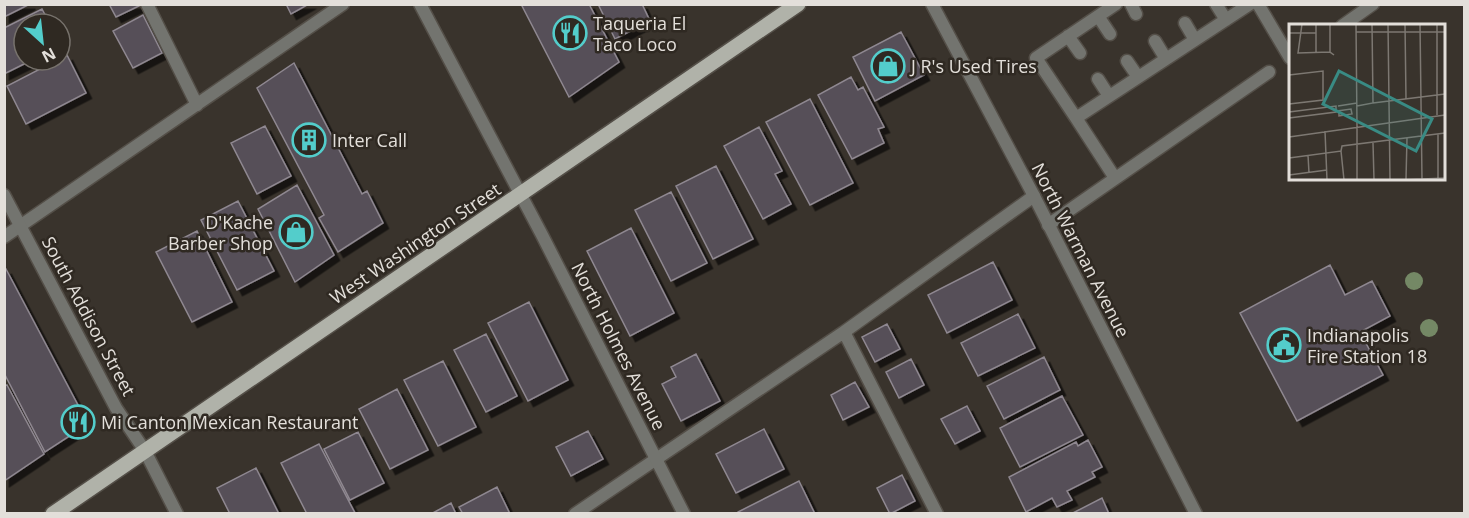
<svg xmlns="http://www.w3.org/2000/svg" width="1469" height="518" viewBox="0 0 1469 518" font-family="'Open Sans',sans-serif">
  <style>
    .building { fill: #575058; stroke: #8f8891; stroke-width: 1.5; filter: url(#shadow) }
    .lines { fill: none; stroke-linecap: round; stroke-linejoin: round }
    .service-casing { stroke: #544f48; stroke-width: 15 }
    .minor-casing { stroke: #544f48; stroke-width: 15 }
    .tertiary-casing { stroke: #544f48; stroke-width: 15 }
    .primary-casing { stroke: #544f48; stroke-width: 18 }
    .service { stroke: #73746f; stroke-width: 12 }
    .minor { stroke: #73746f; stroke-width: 12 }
    .tertiary { stroke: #73746f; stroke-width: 12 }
    .primary { stroke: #b0b2a9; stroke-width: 15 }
    .tree { fill: #748865 }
    .labels { text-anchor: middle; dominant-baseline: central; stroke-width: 5; stroke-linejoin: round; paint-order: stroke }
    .poi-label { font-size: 18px; fill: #e3dfda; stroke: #2f2922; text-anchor: start }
    .street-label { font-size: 18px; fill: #e3dfda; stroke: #2f2922 }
    .inset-road { fill: none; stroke: #7d7872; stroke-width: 1.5 }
    .view { fill: #398b84; fill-opacity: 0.15; stroke: #398b84; stroke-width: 3 }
    .inset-edge { fill: none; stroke: #e3dfda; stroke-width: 3 }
  </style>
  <defs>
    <filter id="shadow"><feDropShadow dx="5.5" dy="5.5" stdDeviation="0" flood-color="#0009"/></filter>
  </defs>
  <rect width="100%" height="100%" fill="#39332c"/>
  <path class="building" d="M4 4H30L4 17Z
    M109 4H141V5L116 17Z
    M286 4H309L291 14Z
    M521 4H589L619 62 569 97Z
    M598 4H642L650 21 615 39Z
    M42 9 50 24H24V60H32L4 74V28Z
    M143 15 162 53 133 68 113 31Z
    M901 32 924 75 875 101 853 57Z
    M67 55 86 93 26 124 7 86Z
    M294 63 362 194 367 191 383 223 338 252 319 218 324 215 257 88Z
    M851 77 858 90 863 87 884 127 878 129 884 143 852 159 818 95Z
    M810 99 853 183 810 205 766 122Z
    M265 126 291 176 257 194 231 143Z
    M759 127 782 171 775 174 791 204 763 219 724 146Z
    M716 166 753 239 713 259 676 186Z
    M297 185 334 255 295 282 258 209Z
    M671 192 707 263 671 281 635 210Z
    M238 201 274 271 237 290 201 220Z
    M631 228 674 313 630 336 587 251Z
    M197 231 232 302 192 322 156 252Z
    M993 262 1012 300 947 333 928 295Z
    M1330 265 1345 295 1372 281 1390 316 1360 332 1383 375 1297 421 1240 313Z
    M6 269 88 424 45 452 4 373V270Z
    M529 302 568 380 528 401 488 323Z
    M1018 314 1035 348 978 376 961 343Z
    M887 324 900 349 875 362 862 337Z
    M486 334 517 396 486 412 454 350Z
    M696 354 720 401 681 421 662 384 676 377 671 367Z
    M1044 357 1060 390 1004 419 987 386Z
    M911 359 924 385 899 398 886 372Z
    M443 361 476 427 438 446 404 380Z
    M855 382 869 407 843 420 831 395Z
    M7 385 44 454 4 481V386Z
    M397 389 428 450 390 469 359 409Z
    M1062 396 1083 435 1020 467 1000 428Z
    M967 406 980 431 955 444 941 419Z
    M764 429 784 469 736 493 716 454Z
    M588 431 603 459 571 476 556 447Z
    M358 432 384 483 350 500 324 449Z
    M1088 440 1102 467 1092 472 1095 477 1067 491 1072 500 1057 507 1052 498 1026 512 1009 477 1076 442 1078 446Z
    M319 444 355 513 307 514 281 463Z
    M256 468 279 514H230L217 488Z
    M902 475 915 501 890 514 877 488Z
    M799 481 815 514H738V512Z
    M497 487 510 514H463L459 507Z
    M1102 498 1109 514H1071Z
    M451 503 456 514H431Z"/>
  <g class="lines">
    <g class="service-casing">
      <path id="service" d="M147 4 197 105
        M1116 4 1036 58 1076 118 1250 4
        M1131 4 1136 14
        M1216 4 1226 20
        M1258 4 1290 58
        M1098 16 1110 34
        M1185 23 1195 40
        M1342 26 1373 4
        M1068 36 1080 53
        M1155 41 1166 59
        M1127 61 1138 77
        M1098 79 1109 96
        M1076 118 1115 178
        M1048 225 1269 72
        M4 237 343 4
        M575 514 844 332
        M937 514 844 332 1034 196"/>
    </g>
    <g class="minor-casing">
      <path id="minor" d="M420 4 542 235 684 514
        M4 195 116 408 145 451 177 514"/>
    </g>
    <g class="tertiary-casing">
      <path id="tertiary" d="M932 4 1034 196 1196 514"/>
    </g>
    <g class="primary-casing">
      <path id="primary" d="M53 514 798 4"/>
    </g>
    <use href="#service" class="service"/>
    <use href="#minor" class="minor"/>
    <use href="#tertiary" class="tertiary"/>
    <use href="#primary" class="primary"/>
  </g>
  <g class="tree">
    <circle cx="1414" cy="281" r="9"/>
    <circle cx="1429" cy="328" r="9"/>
  </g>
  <defs>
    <g id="restaurant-ring" transform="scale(1.725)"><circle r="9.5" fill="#2f2922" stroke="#53cdcb" stroke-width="1.5"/><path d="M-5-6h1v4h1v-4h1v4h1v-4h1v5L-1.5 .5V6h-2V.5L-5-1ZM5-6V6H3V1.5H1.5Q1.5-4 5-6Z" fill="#53cdcb"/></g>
    <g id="shop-ring" transform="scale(1.725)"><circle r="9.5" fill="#2f2922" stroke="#53cdcb" stroke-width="1.5"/><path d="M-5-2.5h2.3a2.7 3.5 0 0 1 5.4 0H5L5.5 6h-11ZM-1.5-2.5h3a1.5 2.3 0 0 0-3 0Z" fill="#53cdcb"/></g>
    <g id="building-ring" transform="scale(1.725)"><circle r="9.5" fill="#2f2922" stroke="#53cdcb" stroke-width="1.5"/><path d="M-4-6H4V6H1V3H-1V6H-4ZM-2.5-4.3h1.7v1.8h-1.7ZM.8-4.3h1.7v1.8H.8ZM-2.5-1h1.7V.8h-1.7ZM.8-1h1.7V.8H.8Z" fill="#53cdcb"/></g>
    <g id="civic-ring" transform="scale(1.725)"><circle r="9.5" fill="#2f2922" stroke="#53cdcb" stroke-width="1.5"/><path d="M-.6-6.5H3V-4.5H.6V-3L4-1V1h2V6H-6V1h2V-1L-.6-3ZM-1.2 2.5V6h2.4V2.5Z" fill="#53cdcb"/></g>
  </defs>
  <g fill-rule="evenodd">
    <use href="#restaurant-ring" x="570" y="33"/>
    <use href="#shop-ring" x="888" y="66"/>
    <use href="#building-ring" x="309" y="140"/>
    <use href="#shop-ring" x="296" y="232"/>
    <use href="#civic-ring" x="1284" y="345"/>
    <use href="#restaurant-ring" x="78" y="422"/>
  </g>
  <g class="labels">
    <g class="poi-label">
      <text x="593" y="23">Taqueria El<tspan x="593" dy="21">Taco Loco</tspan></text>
      <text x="911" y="66">J R's Used Tires</text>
      <text x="332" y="140">Inter Call</text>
      <text x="273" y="222" text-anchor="end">D'Kache<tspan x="273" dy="21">Barber Shop</tspan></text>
      <text x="1307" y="335">Indianapolis<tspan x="1307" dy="21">Fire Station 18</tspan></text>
      <text x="101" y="422">Mi Canton Mexican Restaurant</text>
    </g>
    <g class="street-label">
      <text transform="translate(415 243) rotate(-34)">West Washington Street</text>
      <text transform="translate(1081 250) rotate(63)">North Warman Avenue</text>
      <text transform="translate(89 316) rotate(62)">South Addison Street</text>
      <text transform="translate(619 346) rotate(63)">North Holmes Avenue</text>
    </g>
  </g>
  <g transform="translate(1289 24)">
    <rect width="156" height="156" fill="#39332c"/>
    <path class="inset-road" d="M13 0 9 29 41 28M41 0V28L45 31M67 0 68 102M99 0 101 156M116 0 117 75M131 0 133 156M67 8H156M0 9H27M27 29V0M0 51 34 47V76L0 80M84 79 156 70M49 82 68 79M68 82 84 79 83 0M48 87 62 85 63 90 50 92V87M0 88 47 82V88L0 94M148 91V0M68 102V156M36 107 38 156M149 110V154M0 113 156 91M84 119 85 156M52 127 53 122 156 109M19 131 20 149M0 134 52 127 55 156M0 151 38 146M117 155 118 114M111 156 156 154"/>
    <path class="view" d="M50 47 143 95 127 127 34 80Z"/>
    <rect width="156" height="156" class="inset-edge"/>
  </g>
  <rect width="1469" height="518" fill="none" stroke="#e3dfda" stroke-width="12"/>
  <g transform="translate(42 42) rotate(153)"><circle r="28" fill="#2f2922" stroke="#77726c" stroke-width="1.5"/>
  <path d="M0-4.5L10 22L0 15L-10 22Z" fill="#53cdcb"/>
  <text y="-9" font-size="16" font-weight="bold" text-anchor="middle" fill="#e3dfda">N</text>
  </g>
</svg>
